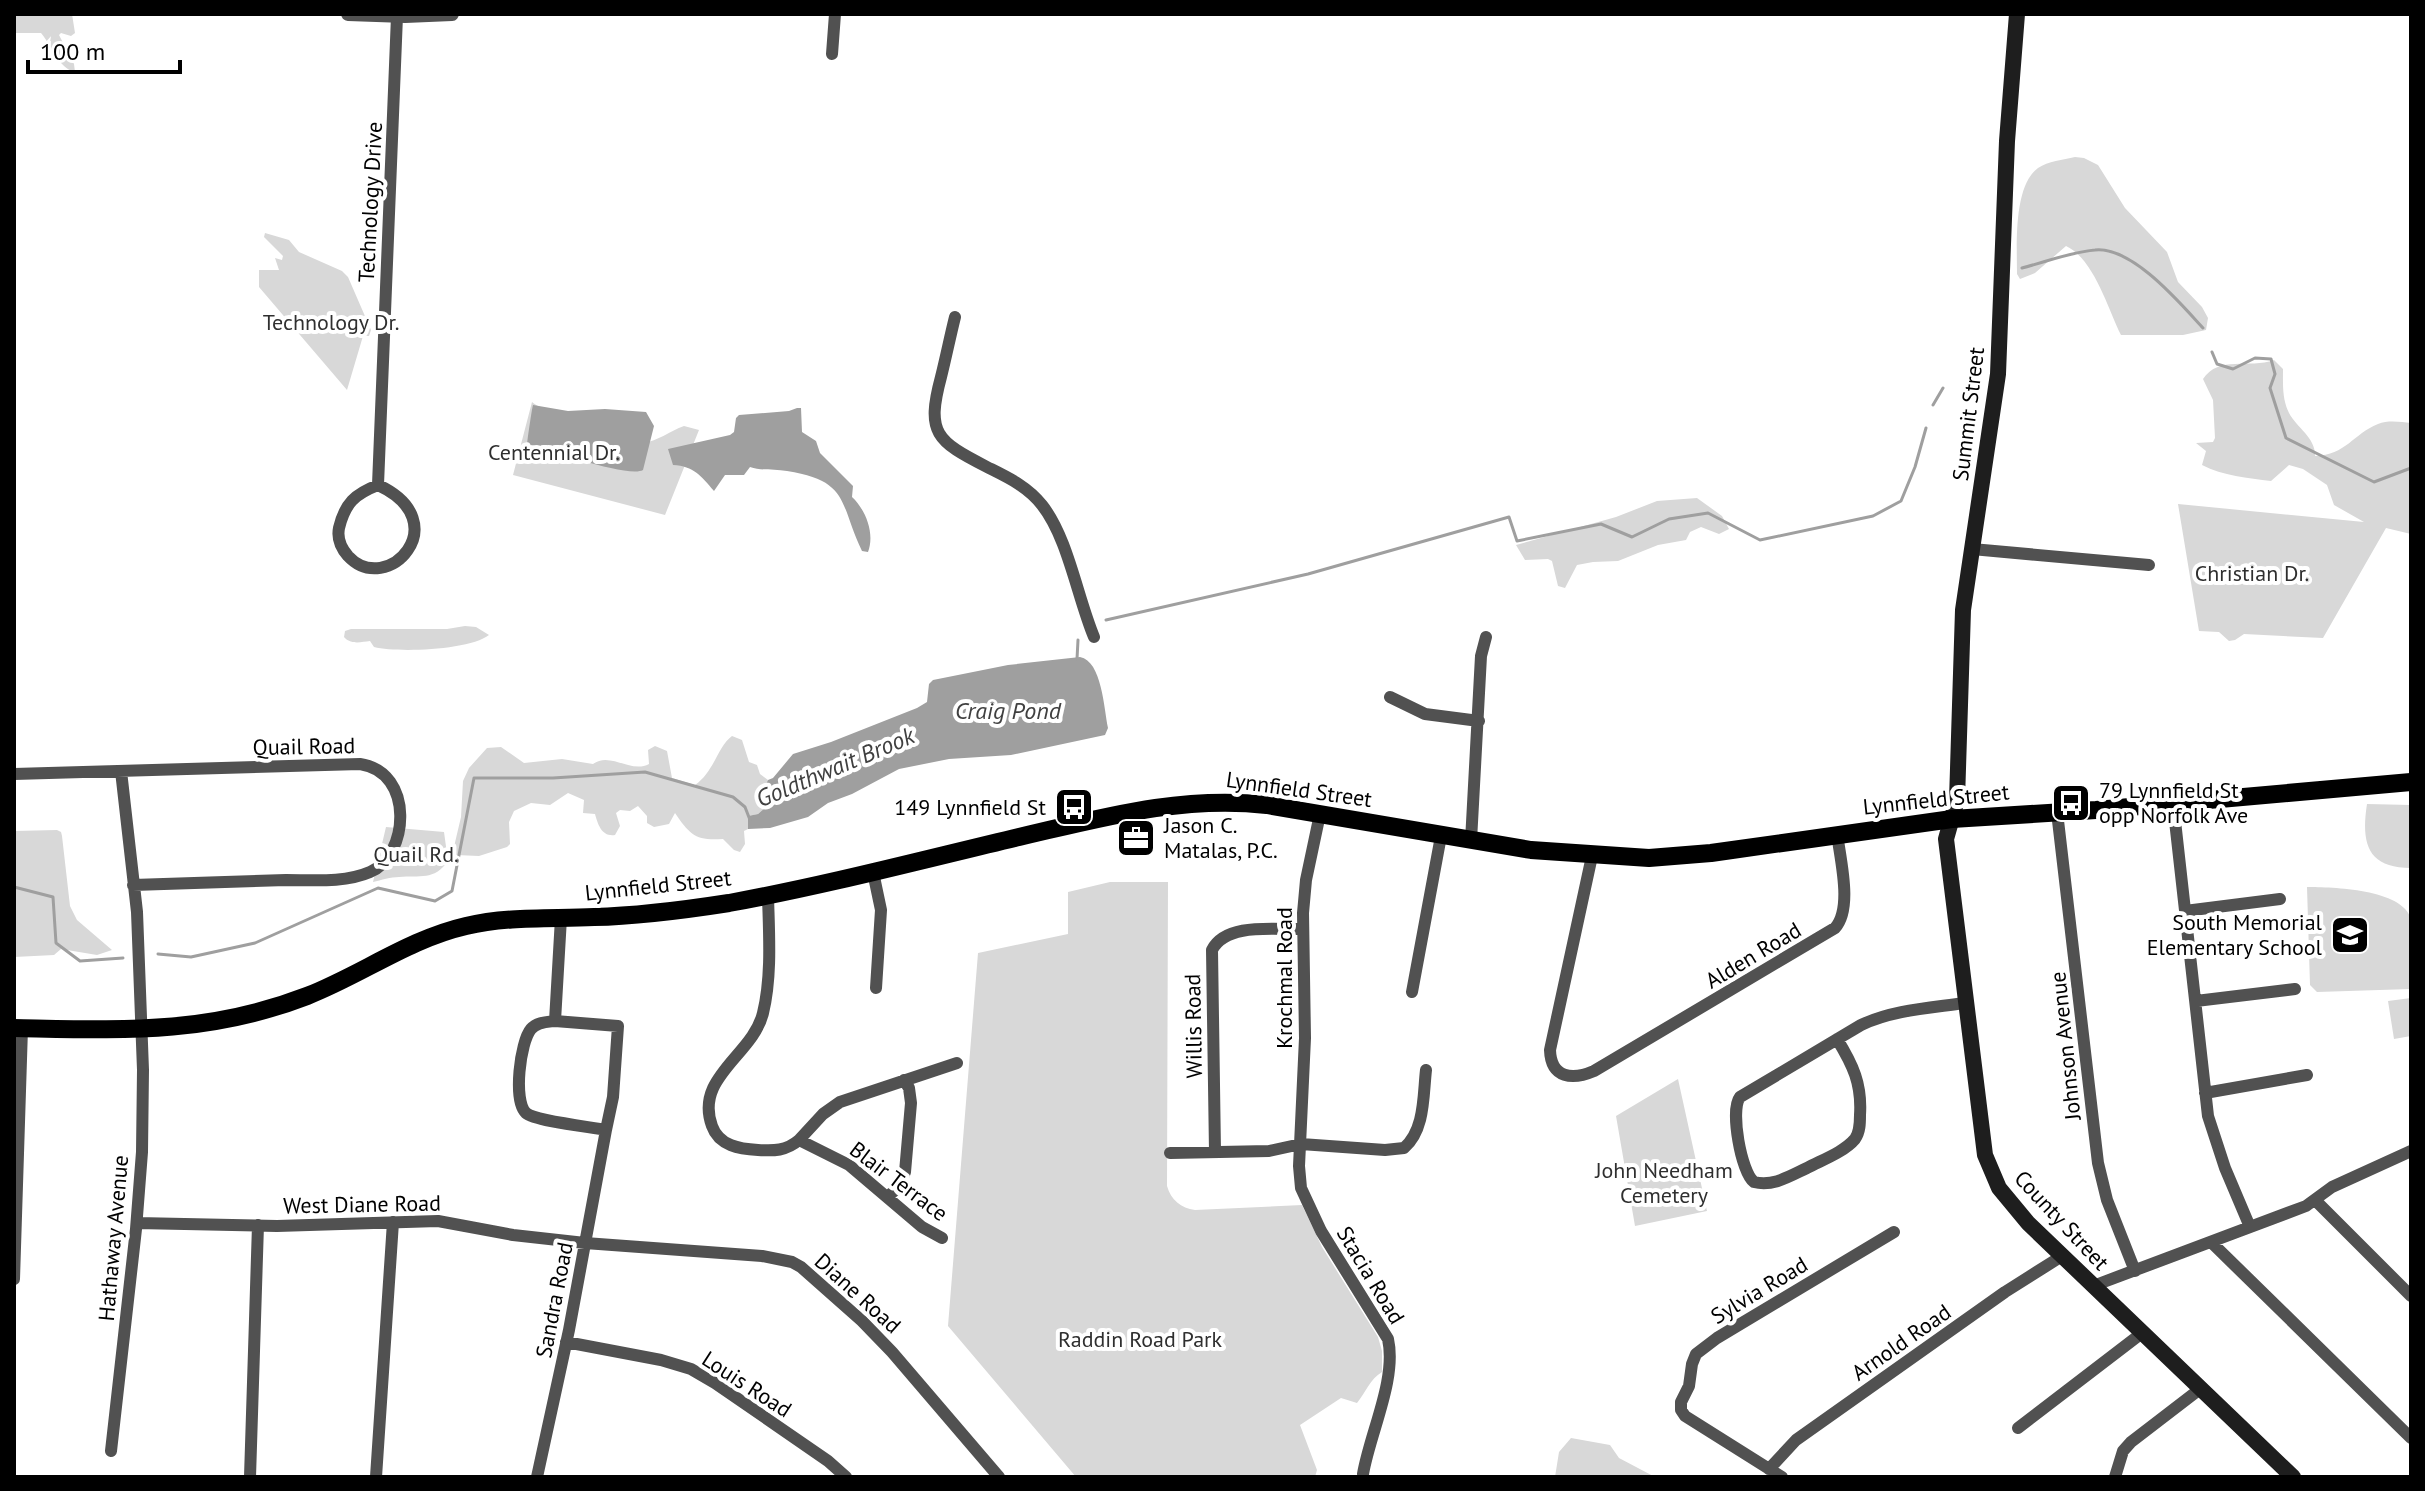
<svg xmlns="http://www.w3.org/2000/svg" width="2425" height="1491" viewBox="0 0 2425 1491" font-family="'PT Sans',sans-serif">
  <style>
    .green { fill: #d8d8d8 }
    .water { fill: #9f9f9f }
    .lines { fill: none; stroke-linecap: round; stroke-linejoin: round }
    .stream { stroke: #9f9f9f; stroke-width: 3 }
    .minor { stroke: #515151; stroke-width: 12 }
    .tertiary { stroke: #515151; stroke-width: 14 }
    .secondary { stroke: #1e1e1e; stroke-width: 16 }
    .primary { stroke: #000; stroke-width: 18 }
    .labels { text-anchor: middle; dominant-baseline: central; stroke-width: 8; stroke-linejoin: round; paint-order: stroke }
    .street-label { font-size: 22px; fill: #000; stroke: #fff }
    .park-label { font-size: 22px; fill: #2f2f2f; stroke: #fff }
    .poi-label { font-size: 22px; fill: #000; stroke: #fff; text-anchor: start }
    .water-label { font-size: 24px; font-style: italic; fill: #404040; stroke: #fff }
  </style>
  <rect width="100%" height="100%" fill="#fff"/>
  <path class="green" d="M14 14H72L75 33 71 36 61 33 59 35 74 64 75 72C58 68 52 46 41 33H14Z
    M2075 157 2084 158 2098 165 2125 208 2167 252 2178 282 2202 307 2208 318 2206 330 2183 335H2121C2108 309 2094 259 2066 246L2035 273 2020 279 2017 274C2017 247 2013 186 2038 168 2048 161 2063 160 2075 157Z
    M265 233 289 240 299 252 342 271 348 277 371 330 369 336H363L347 390 259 287V270H279L275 258 282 260 283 256 264 237Z
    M2274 360 2283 369C2283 384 2282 399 2289 413 2297 428 2316 438 2315 456 2346 455 2353 434 2378 424 2388 420 2401 422 2411 423V534L2386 528 2323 638 2244 634 2235 640 2229 641 2219 632 2199 631 2178 504 2364 522 2334 505 2327 485 2303 469 2289 465 2271 481C2248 478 2223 476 2202 465L2206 451 2196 443 2213 442 2215 438 2213 400 2203 379C2219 355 2249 369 2274 360Z
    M532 402C547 414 625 445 643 443 658 441 670 431 684 426L699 430 665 515 513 475Z
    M1697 498 1722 516 1729 529 1719 534 1701 527 1690 532 1686 540 1658 545 1618 561 1593 562 1577 565 1565 588 1558 586 1552 561 1548 559 1525 560 1516 545 1616 517 1657 501Z
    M465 626 476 627 489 635C470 650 398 653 374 647L370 641C361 642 351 645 344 637L345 631 351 629H447Z
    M732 736 742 740 749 762 757 765 760 774 768 780 764 788 766 807 758 814 748 816V829L744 831 745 844 740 852 734 850 723 839C696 841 690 835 675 813L669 824 654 827 647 823V816L638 806 630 811 620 810 616 813 620 826 615 835C602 837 598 825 595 814L583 813 584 800 568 793 550 805 531 803 514 811 509 822 510 844 507 847 479 856 456 855 453 851 461 817 463 781 469 768 487 748 501 747 524 763 562 759 593 764C610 751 631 774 649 764L648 750 655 746 667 751 672 778 695 785C714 772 718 746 732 736Z
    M2367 804 2411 805V868C2367 868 2361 843 2367 804Z
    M386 827 444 832 448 861C434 881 420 875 399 877 391 877 381 880 373 882Z
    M57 830 61 832 62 836 70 906 77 920 112 950 97 955 61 949 54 955 14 957V831Z
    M1110 882H1168L1167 1186C1171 1200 1181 1208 1195 1210L1302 1205 1322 1247 1378 1337 1382 1351V1372C1370 1379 1366 1392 1357 1403L1341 1398 1300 1425 1317 1470 1315 1477H1076L948 1326 978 953 1068 934V892Z
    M2307 887C2332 887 2403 889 2411 919 2415 934 2411 972 2411 989L2317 992 2310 985Z
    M2411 998V1036L2394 1039 2388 1001Z
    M1678 1079 1707 1211 1635 1226 1616 1116Z
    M1571 1438 1610 1445 1619 1458 1655 1477H1555L1559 1452Z"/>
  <path class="water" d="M533 405 568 411 605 409 646 412 654 426 643 470C629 478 552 451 533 445L527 446C527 442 532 408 533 405Z
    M797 408H801L802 432 816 441 820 453 853 486 852 497C866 510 875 534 868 552L862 551C839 503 850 481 787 471 774 469 762 471 750 467L744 475H725L714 491C701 476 694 466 673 465L668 449 730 435 734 432 736 418 739 415 789 411Z
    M1080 657C1102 661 1104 709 1108 728L1105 735 1011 755 949 759 899 769 852 794 828 803 808 817 770 828 748 829V816L758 814 766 807 764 788 768 780 773 778 793 754 831 742 917 708 927 702 929 684 933 680 1008 665Z"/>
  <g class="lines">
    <path class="stream" d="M2022 268C2045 262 2071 252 2095 250 2132 246 2180 303 2203 328
      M2212 352 2217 364 2233 369 2255 358 2271 359 2275 374 2270 388 2286 438 2374 482 2411 468
      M1933 405 1943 388
      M1106 620 1308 574 1509 517 1517 541 1601 524 1632 537 1669 519 1708 513 1760 540 1873 516 1901 501 1915 467 1926 428
      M1077 659 1078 640
      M14 887 53 897 56 943 80 961 123 958
      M158 954 191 957 255 943 378 888 435 901 452 891 474 778H553L645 772 733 797 745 807 750 820"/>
    <path class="minor" d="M832 54 835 14
      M955 317C950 337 946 357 941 377 926 433 936 441 987 467 1007 477 1027 486 1042 505 1068 538 1077 596 1094 637
      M378 485 397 16
      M378 485C458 522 387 598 348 556 341 548 337 538 339 528 345 503 355 494 378 485Z
      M1972 549 2149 565
      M1390 697 1425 714 1479 721
      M14 774 360 764C415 772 409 856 370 872 345 883 312 880 286 880 235 882 184 883 133 885
      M2173 803 2208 1116 2225 1168 2250 1227
      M2057 812 2098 1163 2107 1200 2135 1271
      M1320 814 1306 880 1303 913 1305 1038 1299 1166 1301 1188 1321 1231 1388 1339C1397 1379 1370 1433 1363 1474
      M1471 841 1481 656 1486 637
      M1592 856 1550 1050C1551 1079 1573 1080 1594 1071L1835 928C1853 908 1840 859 1837 833
      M873 872 881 910 876 988
      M768 896C769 934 772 976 763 1013 753 1055 694 1077 712 1126 719 1146 740 1149 758 1150 774 1151 786 1151 799 1140L849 1165 922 1227 942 1238
      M2185 911 2280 899
      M1412 992 1441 836
      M2196 1001 2295 989
      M555 1021C547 1022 537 1022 531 1029 520 1042 513 1101 526 1113 535 1121 591 1127 606 1130L613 1097 618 1026 555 1021 561 918
      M1837 1039C1853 1065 1862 1084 1860 1115 1860 1123 1860 1132 1855 1139 1844 1152 1822 1160 1807 1168 1790 1176 1773 1187 1754 1182 1741 1172 1730 1110 1740 1097L1861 1025C1893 1010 1930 1008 1964 1003
      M2205 1093 2307 1075
      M799 1140 823 1114 840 1102 957 1063
      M1215 1152 1212 950C1226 922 1276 930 1303 929
      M1170 1153 1269 1151 1301 1144 1385 1150 1404 1148C1425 1130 1423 1096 1426 1070
      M887 1197 899 1187 905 1172 911 1103 909 1088 904 1080
      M2315 1200 2411 1296
      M137 1223 277 1226 438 1221 513 1235 585 1243 762 1256 792 1262 801 1267 862 1321 892 1352 999 1477
      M2211 1242 2411 1438
      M14 1279 22 1028
      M2093 1286 2306 1206 2332 1187 2411 1151
      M566 1342 661 1360 691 1369 715 1383 828 1461 846 1477
      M2018 1428 2142 1333
      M111 1451 136 1229 142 1152 143 1070 137 912 121 771
      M1769 1469 1796 1440 2005 1292 2062 1256
      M250 1477 258 1225
      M376 1477 393 1222
      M537 1477 569 1330 606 1130
      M1782 1477 1685 1416 1681 1410V1402L1689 1386 1692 1364 1696 1354 1717 1338 1894 1232
      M2115 1477 2123 1451 2131 1442 2200 1389"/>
    <path class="tertiary" d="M348 14 405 16 452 14"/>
    <path class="secondary" d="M2017 14 2007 141 1998 374 1963 610 1957 800 1946 839 1985 1155 1999 1188 2028 1223 2293 1477"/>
    <path class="primary" d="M14 1028C120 1030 206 1035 307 996 361 975 409 939 466 926 508 916 551 919 594 917 640 916 684 910 729 903 827 885 922 860 1019 837 1101 818 1182 795 1267 805L1531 850 1649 858 1711 853 1952 819 2096 810 2411 782"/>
  </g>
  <defs>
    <g id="bus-square" transform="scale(2)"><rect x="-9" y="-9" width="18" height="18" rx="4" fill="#000" stroke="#fff"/><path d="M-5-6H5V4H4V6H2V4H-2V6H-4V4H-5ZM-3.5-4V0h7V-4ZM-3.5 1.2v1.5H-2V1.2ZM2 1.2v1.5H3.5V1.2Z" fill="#fff"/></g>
    <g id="office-square" transform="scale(2)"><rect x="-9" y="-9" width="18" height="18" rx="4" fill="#000" stroke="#fff"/><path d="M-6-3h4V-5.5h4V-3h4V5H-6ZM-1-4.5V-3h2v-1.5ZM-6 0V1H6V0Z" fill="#fff"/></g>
    <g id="school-square" transform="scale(2)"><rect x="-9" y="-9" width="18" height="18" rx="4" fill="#000" stroke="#fff"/><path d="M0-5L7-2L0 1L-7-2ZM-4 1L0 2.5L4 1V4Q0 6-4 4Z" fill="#fff"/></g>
  </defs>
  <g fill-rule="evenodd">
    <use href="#bus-square" x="2071" y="803"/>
    <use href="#bus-square" x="1074" y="807"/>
    <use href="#office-square" x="1136" y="838"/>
    <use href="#school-square" x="2350" y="935"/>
  </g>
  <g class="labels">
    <g class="street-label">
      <text transform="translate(370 202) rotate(-87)">Technology Drive</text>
      <text transform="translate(1968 414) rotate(-83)">Summit Street</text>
      <text transform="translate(304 746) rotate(-1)">Quail Road</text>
      <text transform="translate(1299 789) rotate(8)">Lynnfield Street</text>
      <text transform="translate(1936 799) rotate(-6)">Lynnfield Street</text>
      <text transform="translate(658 885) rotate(-6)">Lynnfield Street</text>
      <text transform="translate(1753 955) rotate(-31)">Alden Road</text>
      <text transform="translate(1284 978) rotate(-90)">Krochmal Road</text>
      <text transform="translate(1193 1026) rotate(-91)">Willis Road</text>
      <text transform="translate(2065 1046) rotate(-96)">Johnson Avenue</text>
      <text transform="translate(899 1181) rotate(37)">Blair Terrace</text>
      <text transform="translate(362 1204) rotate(-1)">West Diane Road</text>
      <text transform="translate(2062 1220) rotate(47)">County Street</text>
      <text transform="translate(113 1238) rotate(-85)">Hathaway Avenue</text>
      <text transform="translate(1371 1275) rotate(59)">Stacia Road</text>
      <text transform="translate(1759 1290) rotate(-31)">Sylvia Road</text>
      <text transform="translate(858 1293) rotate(42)">Diane Road</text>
      <text transform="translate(554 1300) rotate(-79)">Sandra Road</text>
      <text transform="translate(1901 1342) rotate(-35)">Arnold Road</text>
      <text transform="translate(747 1384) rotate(33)">Louis Road</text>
    </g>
    <g class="park-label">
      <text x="331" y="322">Technology Dr.</text>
      <text x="554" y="452">Centennial Dr.</text>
      <text x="2252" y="573">Christian Dr.</text>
      <text x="416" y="854">Quail Rd.</text>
      <text x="1664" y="1170">John Needham<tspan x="1664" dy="25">Cemetery</tspan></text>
      <text x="1140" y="1339">Raddin Road Park</text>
    </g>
    <g class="poi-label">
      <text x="2099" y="790">79 Lynnfield St<tspan x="2099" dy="25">opp Norfolk Ave</tspan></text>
      <text x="1046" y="807" text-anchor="end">149 Lynnfield St</text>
      <text x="1164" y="825">Jason C.<tspan x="1164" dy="25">Matalas, P.C.</tspan></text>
      <text x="2322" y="922" text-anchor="end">South Memorial<tspan x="2322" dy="25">Elementary School</tspan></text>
    </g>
    <g class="water-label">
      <text x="1008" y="710">Craig Pond</text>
      <text transform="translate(835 767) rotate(-23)">Goldthwait Brook</text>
    </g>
  </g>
  <rect width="2425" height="1491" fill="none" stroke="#000000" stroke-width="32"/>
  <path d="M28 60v12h152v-12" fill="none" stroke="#000000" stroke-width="4"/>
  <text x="40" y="60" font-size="24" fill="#000000" stroke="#ffffff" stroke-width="6" paint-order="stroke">100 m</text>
</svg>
